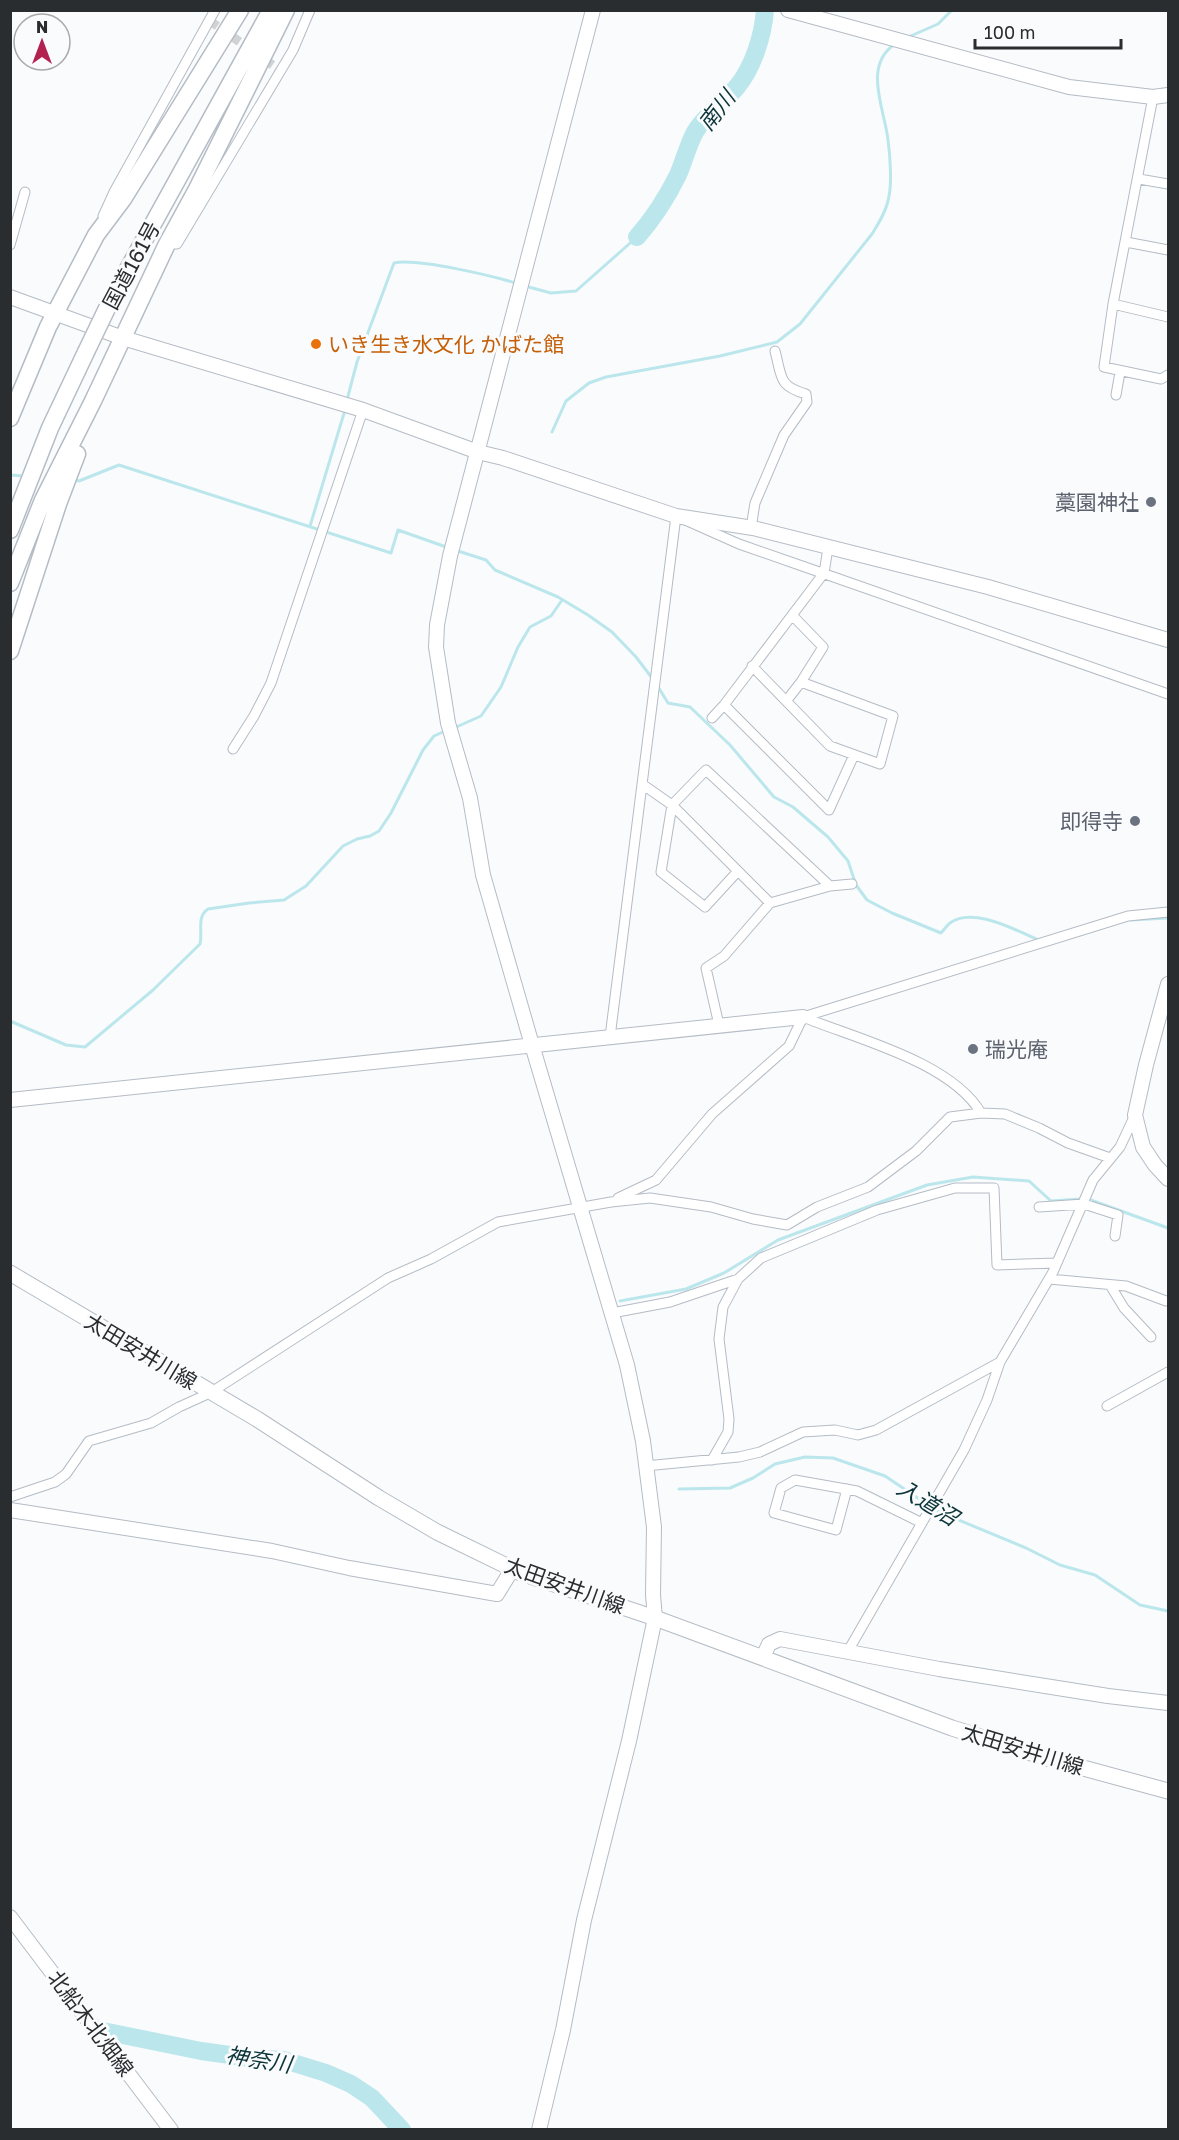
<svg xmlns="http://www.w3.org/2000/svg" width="1179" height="2140" viewBox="0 0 1179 2140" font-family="'Golos Text','Noto Sans JP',sans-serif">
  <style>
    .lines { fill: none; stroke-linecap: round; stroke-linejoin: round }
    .stream { stroke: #bbe7ec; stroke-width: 3 }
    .river { stroke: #bbe7ec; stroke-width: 18 }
    .street-tunnel { stroke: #d0d2d4; stroke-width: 9; stroke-dasharray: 9 4.5; stroke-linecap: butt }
    .street-casing { stroke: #b4bcc5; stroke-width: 11 }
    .secondary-casing { stroke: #b4bcc5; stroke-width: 16 }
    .primary-casing { stroke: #b4bcc5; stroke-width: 17 }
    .highway-casing { stroke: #b4bcc5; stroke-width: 19 }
    .street { stroke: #fff; stroke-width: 9 }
    .secondary { stroke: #fff; stroke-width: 14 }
    .primary { stroke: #fff; stroke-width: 15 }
    .highway { stroke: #fff; stroke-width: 16 }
    .highway-bridge-casing { stroke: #b4bcc5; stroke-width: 19; stroke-linecap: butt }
    .highway-bridge { stroke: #fff; stroke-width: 16 }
    .food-dot { fill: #e8710a; stroke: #fafbfd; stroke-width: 2 }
    .worship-dot { fill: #6b7280; stroke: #fafbfd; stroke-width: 2 }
    .labels { text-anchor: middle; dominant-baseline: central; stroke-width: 6; stroke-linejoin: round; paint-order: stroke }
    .street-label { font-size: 21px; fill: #2a2d30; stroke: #fafbfd }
    .food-label { font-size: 21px; fill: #c56008; stroke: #fafbfd; text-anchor: start }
    .worship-label { font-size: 21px; fill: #5b616d; stroke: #fafbfd; text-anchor: end }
    .water-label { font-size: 22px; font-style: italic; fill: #0c353a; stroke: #fafbfd }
  </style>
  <rect width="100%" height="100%" fill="#fafbfd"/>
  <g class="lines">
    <path class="stream" d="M906 38 938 24 952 10
      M525 286 551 293 576 291 637 237
      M347 400 357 362 394 263C418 258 493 276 519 284
      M552 432 566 401 589 383 606 377 720 356 777 342 800 324 872 234C879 223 887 210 889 196 892 182 890 155 888 140 885 110 862 66 895 44
      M10 475 24 476
      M73 480 79 481 119 465 391 553 398 530 449 548
      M310 526 345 410
      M455 550 486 560 495 570 558 597 588 615 612 632 636 657 652 678
      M657 685 668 703 690 707 730 745 774 797 793 807 828 837 848 861 856 885 867 900 892 913 941 933C944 930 947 925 950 923 973 906 1017 931 1039 940
      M454 728 481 716 501 687 518 647 530 627 551 616 562 600
      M1131 920 1168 918
      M10 1021 66 1045 85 1047 153 990 200 944C203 932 196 917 208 909L249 903 284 900 306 886 343 846 357 839 370 836 379 831 391 813 423 750 434 736 445 731
      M1088 1199 1168 1228
      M620 1301 686 1289 724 1273 778 1240 927 1185 973 1177 1029 1181 1051 1201 1081 1199
      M679 1489 730 1488 753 1478 775 1464 805 1457 833 1458 885 1476 937 1511 1026 1548 1060 1565 1095 1575 1140 1605 1168 1611"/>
    <path class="river" d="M637 237C653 219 667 197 678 175 684 161 688 145 695 132 705 115 723 103 736 88 753 68 763 36 765 10
      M98 2030 201 2051 251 2058 284 2060 326 2073 351 2084 372 2098 402 2130"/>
    <path class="street-tunnel" d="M210 21 281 71
      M10 618H11"/>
    <g class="street-casing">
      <path id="street" d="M1153 97 1113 304 1104 367 1161 379 1168 375
        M1139 179 1168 184
        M103 216 114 192 215 10
        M1126 242 1168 250
        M167 244H177L293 50 310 10
        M10 245 25 192
        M1113 304 1168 317
        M1116 395 1120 372
        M751 528 755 503 784 435 807 402 806 394C778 386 782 377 775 351
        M828 548 824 573 724 705 829 810 854 755
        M752 666 830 746 880 764 893 716 801 682
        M787 700 801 682 823 647 792 615
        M712 718 724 705
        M233 749 254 716 271 683 363 410
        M642 784 672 805 770 903
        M738 871 705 907 661 872 672 805 706 770 830 886
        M803 1017C857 1039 951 1062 981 1113
        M719 1025 706 968 724 956 770 903 830 886 852 884
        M610 1037 676 516 739 544 805 567 1168 694
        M618 1198 656 1180 712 1114 789 1046 803 1017 1128 916 1168 912
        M1039 1207 1084 1204 1118 1215 1115 1236
        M1049 1279 1126 1286 1166 1301
        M1110 1285 1124 1308 1151 1337
        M612 1313 670 1302 738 1279
        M1107 1406 1168 1372
        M712 1460 728 1432 729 1419 719 1339 723 1307 738 1279 761 1258 877 1210 955 1188H994L997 1265 1057 1263
        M645 1466 739 1457 760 1452 803 1432 835 1430 858 1435 876 1430 1000 1362
        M847 1489 836 1530 774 1513 781 1488 795 1480 857 1491 922 1523
        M10 1497 55 1482 66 1474 89 1441 151 1423 179 1407 210 1393 388 1278 431 1259 498 1222 611 1202 650 1198 711 1207 753 1219 787 1225 817 1207 868 1187 916 1151 950 1117 981 1113 1005 1114 1039 1128 1068 1143 1110 1158
        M848 1651 964 1450 987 1400 1000 1362 1053 1272 1093 1180 1120 1147 1135 1115"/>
    </g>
    <g class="secondary-casing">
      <path id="secondary" d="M788 10 1069 87 1153 97 1168 95
        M10 297 123 338 363 410 478 452 503 458 676 516 753 528 988 587 1168 640
        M1168 984 1146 1065 1135 1115 1143 1147 1155 1165 1168 1179
        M10 1100 803 1017
        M10 1510 272 1551 349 1568 497 1594 513 1568
        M763 1657 769 1644 780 1639 939 1669 1108 1696 1168 1703
        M10 1917 171 2130
        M539 2130 563 2030 584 1920 629 1741 655 1618 653 1595 654 1527 643 1441 627 1365 532 1045 483 875 470 798 448 723 436 647 437 625 450 556 593 10"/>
    </g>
    <g class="primary-casing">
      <path id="primary" d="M10 1273 257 1419 379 1498 437 1532 521 1573 655 1618 952 1728 1050 1759 1168 1791"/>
    </g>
    <g class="highway-casing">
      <path id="highway" d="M111 300 271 10
        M10 418 48 327 96 235 123 199 240 10
        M10 530 50 428 86 352
        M10 583 43 500 93 401 167 244 197 189 286 10
        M10 651 58 504 77 454"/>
    </g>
    <use href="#street" class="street"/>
    <use href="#secondary" class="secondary"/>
    <use href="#primary" class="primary"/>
    <use href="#highway" class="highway"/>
    <g class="highway-bridge-casing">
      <path id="highway-bridge" d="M86 352 111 300"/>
    </g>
    <use href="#highway-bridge" class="highway-bridge"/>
  </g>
  <circle class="food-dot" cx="316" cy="344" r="6"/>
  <g class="worship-dot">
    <circle cx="1151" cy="502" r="6"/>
    <circle cx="1135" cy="821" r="6"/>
    <circle cx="973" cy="1049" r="6"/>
  </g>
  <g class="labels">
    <g class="street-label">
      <text transform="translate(131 265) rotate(-62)">国道161号</text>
      <text transform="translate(141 1351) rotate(31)">太田安井川線</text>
      <text transform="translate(565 1585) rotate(20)">太田安井川線</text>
      <text transform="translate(1023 1749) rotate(17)">太田安井川線</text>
      <text transform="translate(91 2023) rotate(53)">北船木北畑線</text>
    </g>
    <g class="food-label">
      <text x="328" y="344">いき生き水文化 かばた館</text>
    </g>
    <g class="worship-label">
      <text x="1139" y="502">藁園神社</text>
      <text x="1123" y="821">即得寺</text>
      <text x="985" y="1049" text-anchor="start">瑞光庵</text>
    </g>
    <g class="water-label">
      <text transform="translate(716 110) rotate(-52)">南川</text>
      <text transform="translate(928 1502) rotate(31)">入道沼</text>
      <text transform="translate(259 2059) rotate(9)">神奈川</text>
    </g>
  </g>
  <rect width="1179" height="2140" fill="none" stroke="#2a2d30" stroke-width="24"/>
  <g transform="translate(42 42)"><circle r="28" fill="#fafbfd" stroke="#a7a9ab" stroke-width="1.5"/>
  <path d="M0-4.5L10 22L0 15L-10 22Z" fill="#b2214f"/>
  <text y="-9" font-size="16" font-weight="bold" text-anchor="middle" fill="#2a2d30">N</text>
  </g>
  <path d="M975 39v9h146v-9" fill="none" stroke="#2a2d30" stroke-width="3"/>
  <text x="984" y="39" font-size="18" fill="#2a2d30" stroke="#fafbfd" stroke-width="4.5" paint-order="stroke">100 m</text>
</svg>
